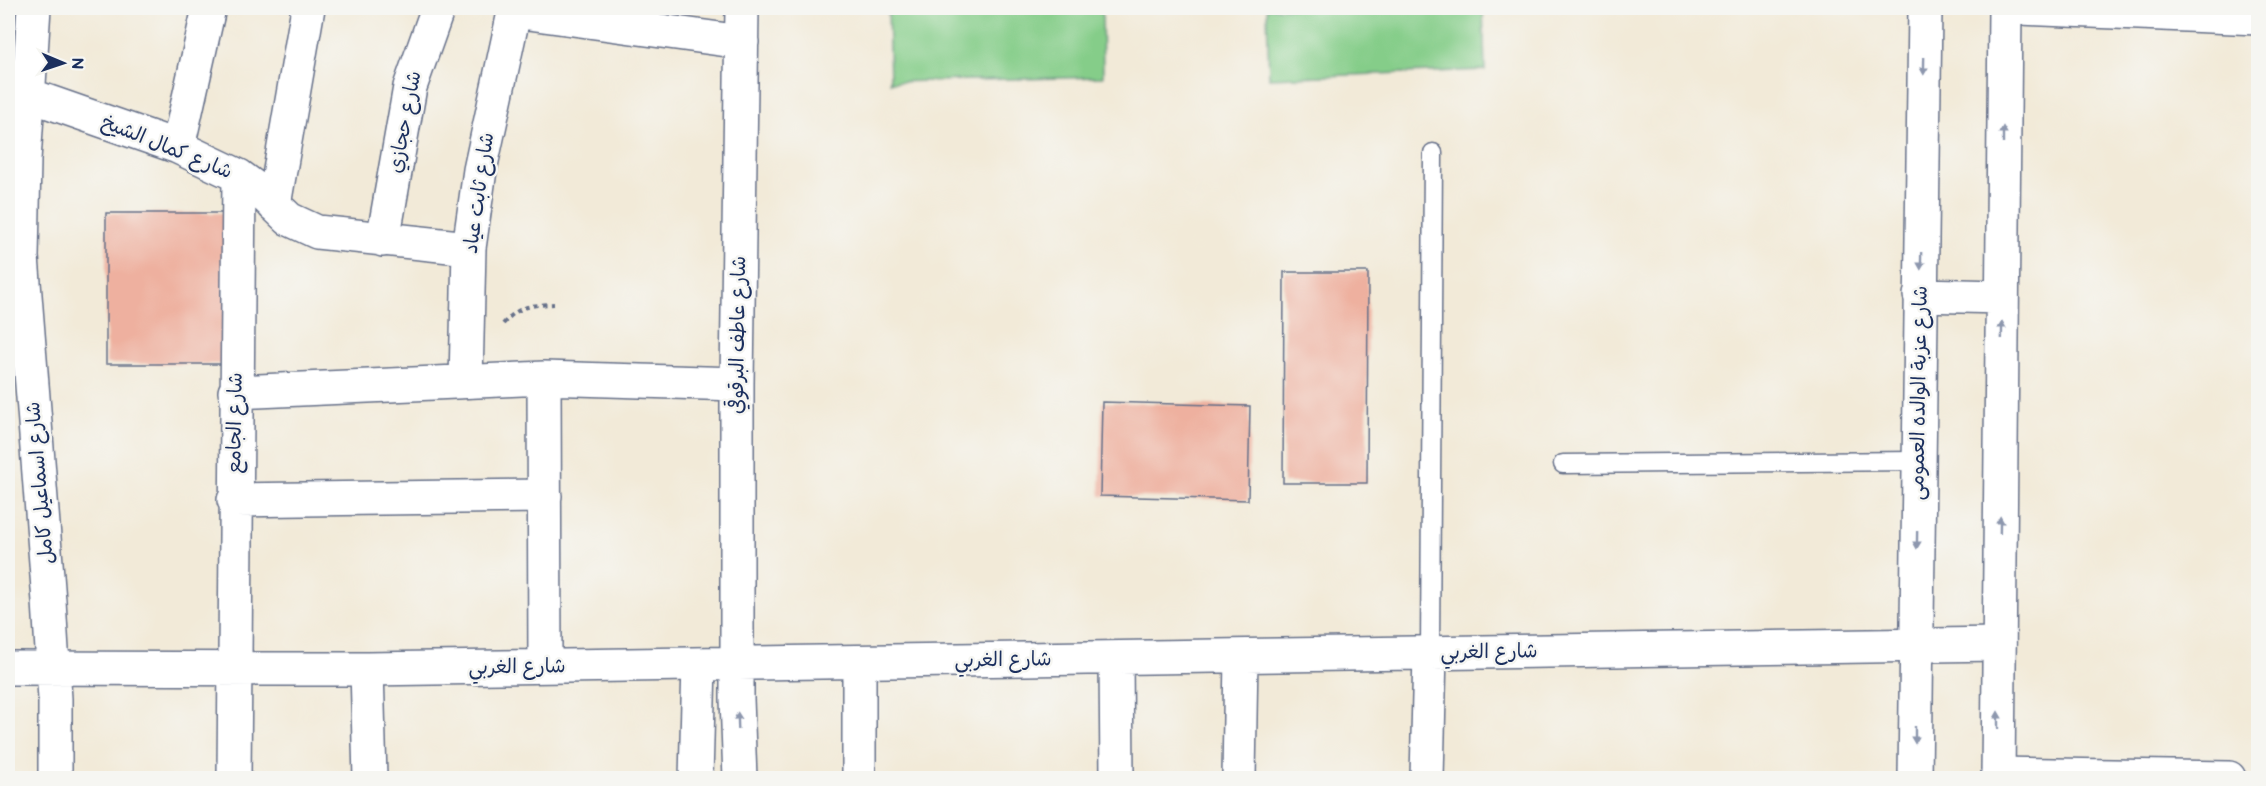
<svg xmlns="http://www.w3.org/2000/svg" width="2266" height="786" viewBox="0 0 2266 786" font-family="'Balsamiq Sans','Playpen Sans Arabic',sans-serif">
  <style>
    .green { fill: #85cd89; stroke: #507e74; stroke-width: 1.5 }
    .building { fill: #eeb09f }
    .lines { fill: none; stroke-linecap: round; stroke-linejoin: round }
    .service-casing { stroke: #667089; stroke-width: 21 }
    .minor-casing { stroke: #667089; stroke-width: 36 }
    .tertiary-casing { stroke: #667089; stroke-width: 36 }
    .path { stroke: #667089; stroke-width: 4; stroke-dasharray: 4.5 4.5; stroke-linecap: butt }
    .service { stroke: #fff; stroke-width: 18 }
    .minor { stroke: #fff; stroke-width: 33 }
    .tertiary { stroke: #fff; stroke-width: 33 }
    .oneway { fill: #8d97ae }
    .labels { text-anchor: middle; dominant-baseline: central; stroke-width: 5; stroke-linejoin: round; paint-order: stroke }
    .street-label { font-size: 20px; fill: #1b2f5e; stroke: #f6f6f2 }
  </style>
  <rect width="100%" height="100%" fill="#f6f6f2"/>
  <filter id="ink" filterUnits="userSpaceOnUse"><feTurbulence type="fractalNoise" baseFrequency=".0167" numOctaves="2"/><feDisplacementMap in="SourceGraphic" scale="12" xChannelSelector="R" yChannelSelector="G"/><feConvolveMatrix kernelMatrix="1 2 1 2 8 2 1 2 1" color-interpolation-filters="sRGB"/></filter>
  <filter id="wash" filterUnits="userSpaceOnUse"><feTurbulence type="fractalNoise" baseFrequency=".008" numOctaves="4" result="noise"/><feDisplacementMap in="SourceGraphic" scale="24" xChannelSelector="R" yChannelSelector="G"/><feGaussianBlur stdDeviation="1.35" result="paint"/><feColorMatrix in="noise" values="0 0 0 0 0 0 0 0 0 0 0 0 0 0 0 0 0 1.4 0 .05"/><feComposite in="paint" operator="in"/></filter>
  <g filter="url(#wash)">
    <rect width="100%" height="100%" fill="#f2ead8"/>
    <path class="green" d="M888 8H1102L1103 77 890 82Z
      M1267 8H1483L1485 70 1269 78Z"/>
    <g id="blocks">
      <path class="building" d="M106 213H228L227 364H106Z
        M1284 272H1368L1367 483H1283Z
        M1102 402 1250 406 1248 500 1100 496Z"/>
    </g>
  </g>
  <g filter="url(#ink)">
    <use href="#blocks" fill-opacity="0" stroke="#667089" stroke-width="1.5"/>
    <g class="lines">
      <g class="service-casing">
        <path id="service" d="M1563 464 1918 461
          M1430 653 1433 153"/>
      </g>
      <g class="minor-casing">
        <path id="minor" d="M34 8 24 160 22 257 49 601 55 699V778
          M2020 8 2258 18
          M514 11 742 42
          M29 95 178 147 239 176 262 193 289 219 317 232 469 248
          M178 147 209 8
          M274 205 308 8
          M383 240 410 87 438 8
          M544 378 545 666
          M466 381 469 248 480 170 515 8
          M235 392 544 378 737 384
          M234 500 545 496
          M1116 659 1117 778
          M8 668 367 669 1999 644
          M367 669 370 778
          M1998 774 2229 778
          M234 778 239 176
          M696 778 699 664
          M740 778 737 699V384L742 8
          M859 778V662
          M1239 778 1241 656
          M1427 778 1430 653"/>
      </g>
      <g class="tertiary-casing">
        <path id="tertiary" d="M1920 295 2002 297
          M1915 778 1925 8
          M1998 778 2005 8"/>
      </g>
      <path class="path" d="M503 324C518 306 531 305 554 304"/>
      <use href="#service" class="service"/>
      <use href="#minor" class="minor"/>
      <use href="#tertiary" class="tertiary"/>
    </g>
    <defs><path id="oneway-solid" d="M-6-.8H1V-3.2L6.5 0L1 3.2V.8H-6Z" transform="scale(1.5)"/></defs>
    <g class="oneway">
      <use href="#oneway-solid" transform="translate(1924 66) rotate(91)"/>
      <use href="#oneway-solid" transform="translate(2003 135) rotate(-90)"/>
      <use href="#oneway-solid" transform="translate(1921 261) rotate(91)"/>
      <use href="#oneway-solid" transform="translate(2002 330) rotate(-89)"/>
      <use href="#oneway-solid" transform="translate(2000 525) rotate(-89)"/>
      <use href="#oneway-solid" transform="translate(1917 540) rotate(91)"/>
      <use href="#oneway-solid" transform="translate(1998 720) rotate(-90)"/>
      <use href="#oneway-solid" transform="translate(738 721) rotate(-92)"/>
      <use href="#oneway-solid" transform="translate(1915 735) rotate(90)"/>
    </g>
  </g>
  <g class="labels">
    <g class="street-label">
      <text transform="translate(405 122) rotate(-79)">شارع حجازي</text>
      <text transform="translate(167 147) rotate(22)">شارع كمال الشيخ</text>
      <text transform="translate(479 193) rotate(-82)">شارع ثابت عياد</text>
      <text transform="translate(738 335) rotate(-89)">شارع عاطف البرقوقي</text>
      <text transform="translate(1919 393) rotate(-89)">شارع عزبة الوالده العمومى</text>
      <text transform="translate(235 423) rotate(-89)">شارع الجامع</text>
      <text transform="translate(40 483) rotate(-95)">شارع اسماعيل كامل</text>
      <text transform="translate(1489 652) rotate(-1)">شارع الغربي</text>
      <text transform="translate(1003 660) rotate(-1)">شارع الغربي</text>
      <text transform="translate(517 667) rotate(-1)">شارع الغربي</text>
    </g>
  </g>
  <rect width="2266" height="786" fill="none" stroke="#f6f6f2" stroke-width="30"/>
  <g transform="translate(63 63) rotate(92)" stroke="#f6f6f2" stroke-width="4.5" paint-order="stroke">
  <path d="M0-4.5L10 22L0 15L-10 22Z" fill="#1b2f5e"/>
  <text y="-9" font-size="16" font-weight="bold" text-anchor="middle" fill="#1b2f5e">N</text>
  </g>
</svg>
